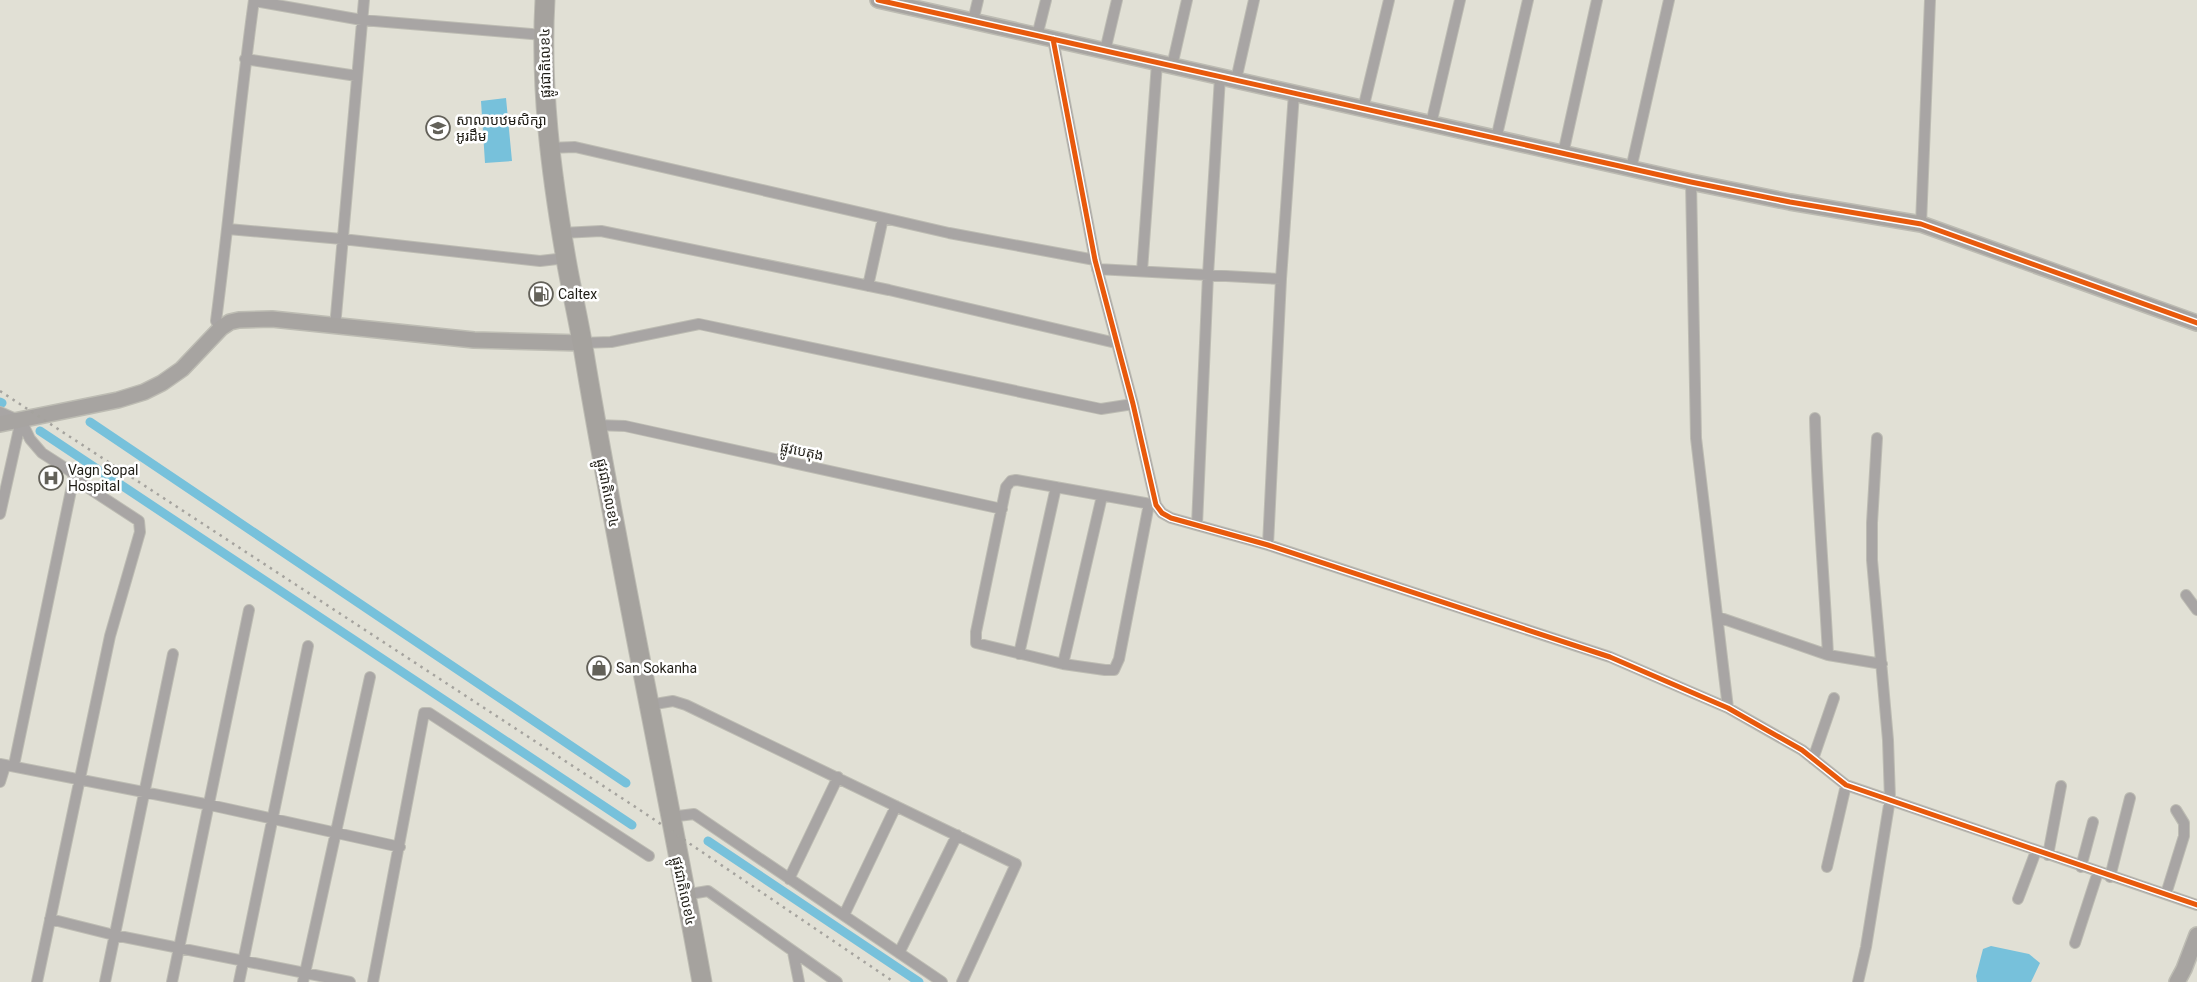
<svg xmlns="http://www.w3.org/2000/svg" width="2197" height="982" viewBox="0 0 2197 982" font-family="Roboto,'Noto Sans Khmer',sans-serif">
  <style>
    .water { fill: #77c1db }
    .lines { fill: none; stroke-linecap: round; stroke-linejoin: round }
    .canal { stroke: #77c1db; stroke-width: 9 }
    .street-casing { stroke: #bdbcb3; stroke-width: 12 }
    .secondary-casing { stroke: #bdbcb3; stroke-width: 18 }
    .highway-casing { stroke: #bdbcb3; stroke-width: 21 }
    .street { stroke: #a8a5a4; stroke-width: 10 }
    .secondary { stroke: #a7a4a1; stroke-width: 15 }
    .highway { stroke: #a5a29e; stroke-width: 19 }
    .rail { stroke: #a5a39e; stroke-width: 2.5; stroke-dasharray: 2.5 5; stroke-linecap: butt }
    .cycleway-casing { stroke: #fff; stroke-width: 8 }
    .cycleway { stroke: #e8590c; stroke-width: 5 }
    .labels { text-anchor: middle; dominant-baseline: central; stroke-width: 5; stroke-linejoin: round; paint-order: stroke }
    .street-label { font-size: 14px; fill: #1f1d16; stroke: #fff }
    .poi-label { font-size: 14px; fill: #1f1d16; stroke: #fff; text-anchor: start }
  </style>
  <rect width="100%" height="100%" fill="#e1e0d5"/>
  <path class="water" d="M506 98 512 161 485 163 481 101Z
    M1991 946 2029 954 2040 963 2031 982H1977L1976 976 1983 949Z"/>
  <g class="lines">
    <path class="canal" d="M0 402 2 403
      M90 422 626 783
      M40 431 632 825
      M708 841 919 982"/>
    <g class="street-casing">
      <path id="street" d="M254 1 362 20 543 35
        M973 21 978 0
        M1037 36 1046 0
        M1053 39 1095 260 1133 404 1156 505 1162 513 1171 518 1268 545 1610 657 1728 708 1802 750 1846 785 2197 905
        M1105 51 1117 0
        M245 59 357 76
        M1172 66 1187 0
        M1236 80 1254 0
        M1363 109 1389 0
        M1431 124 1460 0
        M1496 139 1528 0
        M549 148 575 147 949 233 1095 260
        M1563 154 1597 0
        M1631 169 1669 0
        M1691 182 1696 438 1728 708
        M1921 224 1930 0
        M228 229 342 239 540 261 566 258
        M562 233 601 231 889 290 1116 343
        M1097 269 1281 279
        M1142 271 1157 63
        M868 286 883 218
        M335 327 364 0
        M221 328 216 321C230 214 239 107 254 0
        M582 343 611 342 699 324 1101 409 1133 404
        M0 412 18 420
        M1815 418C1817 497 1824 576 1828 655
        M21 420 30 439 42 453 70 471 90 489 139 521 140 532 110 636 37 982
        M595 425 625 426 1002 509
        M1149 504 1119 659 1114 670H1105L1063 664 976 643V632L1006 487 1011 481 1016 480 1156 505
        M0 514 21 420
        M1197 525 1208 275 1220 77
        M1268 545 1281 279 1294 93
        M2186 595 2197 610
        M1718 617 1828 655 1882 664
        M1019 654 1056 487
        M1063 664 1102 496
        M649 705 673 701 686 705 1016 864 962 982
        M1813 759 1834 698
        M0 764 210 805 400 847
        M14 765 74 476
        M0 782 5 766
        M670 817 694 814 942 982
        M2048 855 2061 786
        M1827 867 1846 785
        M2081 867 2093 822
        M2110 877 2130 798
        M789 879 838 777
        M2166 894 2184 836V823L2176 810
        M684 895 708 891 837 982
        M2018 899 2036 851
        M844 915 896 806
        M50 919 114 935 350 982
        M2075 943 2098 872
        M793 952 799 982
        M899 953 957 835
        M105 982 173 654
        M172 982 249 610
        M239 982 308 646
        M303 982 370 677
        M373 982 424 713H429L649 856
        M1858 982 1866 947 1890 799 1888 740 1872 560V523L1877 438"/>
    </g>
    <g class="secondary-casing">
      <path id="secondary" d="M878 0 1691 182 1790 202 1921 224 2197 323
        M0 424 118 400 144 392 162 383 182 369 221 328 230 322 239 320 272 319 474 340 582 343
        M2177 982 2184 969 2197 935"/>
    </g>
    <g class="highway-casing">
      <path id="highway" d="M545 0C540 87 551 173 566 259 571 288 578 318 583 347 618 560 664 770 702 982"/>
    </g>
    <use href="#street" class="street"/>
    <use href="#secondary" class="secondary"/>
    <use href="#highway" class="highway"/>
    <path class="rail" d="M0 391 640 810 894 982"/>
    <g class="cycleway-casing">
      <path id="cycleway" d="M878 0 1691 182 1790 202 1921 224 2197 323
        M1053 39 1095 260 1133 404 1156 505 1162 513 1171 518 1268 545 1610 657 1728 708 1802 750 1846 785 2197 905"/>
    </g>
    <use href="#cycleway" class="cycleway"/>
  </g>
  <defs>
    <g id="school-ring" transform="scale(1.25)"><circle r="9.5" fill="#fff" stroke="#636159" stroke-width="1.5"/><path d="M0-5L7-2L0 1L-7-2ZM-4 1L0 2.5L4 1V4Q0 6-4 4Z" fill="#636159"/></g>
    <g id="fuel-ring" transform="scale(1.25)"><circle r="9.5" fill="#fff" stroke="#636159" stroke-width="1.5"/><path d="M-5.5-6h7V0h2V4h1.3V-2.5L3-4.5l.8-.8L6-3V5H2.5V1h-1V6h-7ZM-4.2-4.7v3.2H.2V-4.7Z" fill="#636159"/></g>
    <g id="hospital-ring" transform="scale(1.25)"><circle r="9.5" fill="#fff" stroke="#636159" stroke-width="1.5"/><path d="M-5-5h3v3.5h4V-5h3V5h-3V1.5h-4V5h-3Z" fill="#636159"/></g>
    <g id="shop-ring" transform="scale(1.25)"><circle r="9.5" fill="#fff" stroke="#636159" stroke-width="1.5"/><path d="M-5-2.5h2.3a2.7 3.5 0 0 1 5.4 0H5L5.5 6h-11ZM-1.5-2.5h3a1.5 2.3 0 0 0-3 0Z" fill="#636159"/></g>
  </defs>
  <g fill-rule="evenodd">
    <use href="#school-ring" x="438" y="128"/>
    <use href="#fuel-ring" x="541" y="294"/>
    <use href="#hospital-ring" x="51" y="478"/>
    <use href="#shop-ring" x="599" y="668"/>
  </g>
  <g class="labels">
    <g class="street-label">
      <text transform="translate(545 63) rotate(-91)">ផ្លូវជាតិលេខ៤</text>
      <text transform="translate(802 451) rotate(12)">ផ្លូវបេតុង</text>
      <text transform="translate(608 493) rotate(79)">ផ្លូវជាតិលេខ៤</text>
      <text transform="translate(684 891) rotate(78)">ផ្លូវជាតិលេខ៤</text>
    </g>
    <g class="poi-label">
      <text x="456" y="120">សាលាបឋមសិក្សា<tspan x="456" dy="16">អូរដឹម</tspan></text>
      <text x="558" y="294">Caltex</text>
      <text x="68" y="470">Vagn Sopal<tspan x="68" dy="16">Hospital</tspan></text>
      <text x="616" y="668">San Sokanha</text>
    </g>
  </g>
</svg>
